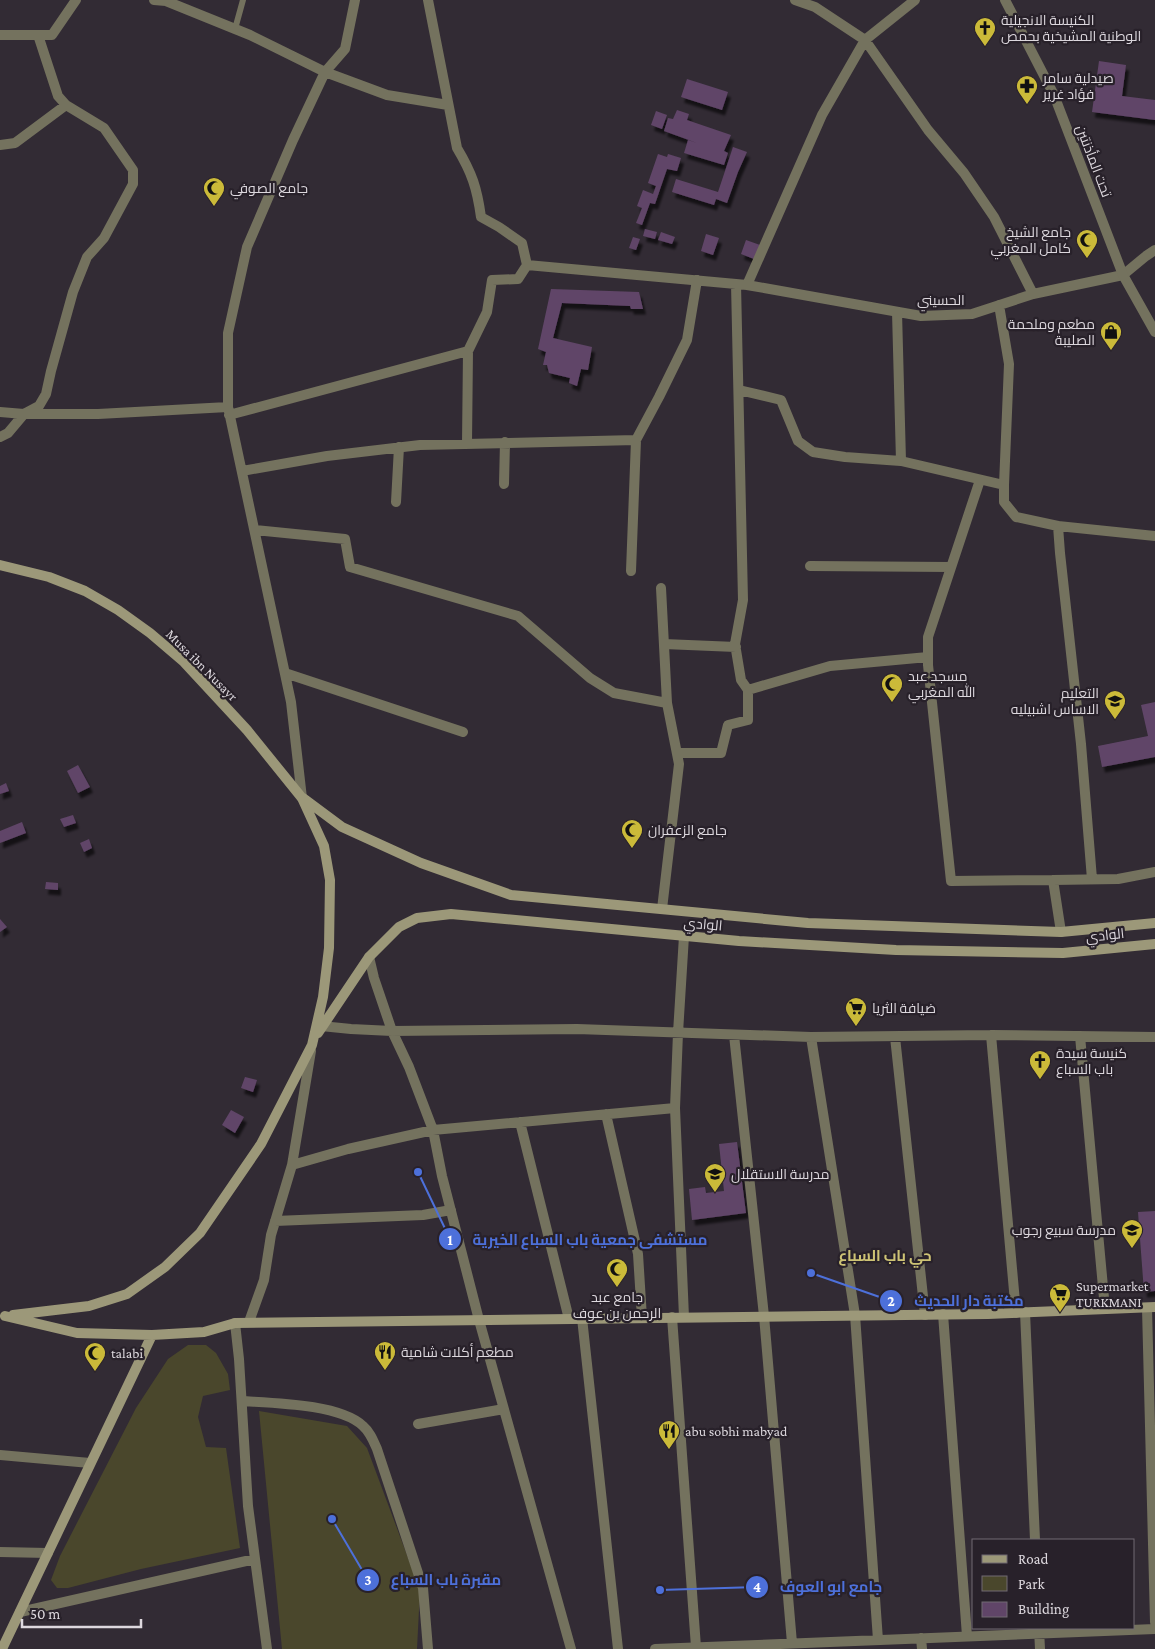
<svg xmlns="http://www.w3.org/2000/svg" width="1155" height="1649" viewBox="0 0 1155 1649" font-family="'Crimson Pro',Cairo,serif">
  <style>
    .green { fill: #4a472c }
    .building { fill: #604568; filter: url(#shadow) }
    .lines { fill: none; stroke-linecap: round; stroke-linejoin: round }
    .service { stroke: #74725e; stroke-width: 6 }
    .minor { stroke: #74725e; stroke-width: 10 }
    .tertiary { stroke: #74725e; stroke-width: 10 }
    .secondary { stroke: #9c9879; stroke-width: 10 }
    .labels { text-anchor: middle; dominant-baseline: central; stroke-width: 4.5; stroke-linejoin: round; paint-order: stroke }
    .poi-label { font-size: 14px; fill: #ddd8de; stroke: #28212a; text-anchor: start }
    .street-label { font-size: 14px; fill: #ddd8de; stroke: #28212a }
    .neighbourhood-label { font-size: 15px; font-weight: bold; fill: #cec375; stroke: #28212a }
    .leader { fill: none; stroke: #4d70da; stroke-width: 2 }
    .callout-dot { fill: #4d70da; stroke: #28212a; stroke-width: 2 }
    .mark-label { font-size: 15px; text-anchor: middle; font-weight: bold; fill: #fff }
    .callout-label { font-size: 15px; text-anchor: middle; font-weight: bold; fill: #4d70da; stroke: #28212a; stroke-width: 4.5; stroke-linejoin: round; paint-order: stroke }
  </style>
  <defs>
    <filter id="shadow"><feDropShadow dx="3" dy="5.5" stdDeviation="1" flood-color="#0009"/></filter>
  </defs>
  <rect width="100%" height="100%" fill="#322b34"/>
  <path class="green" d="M188 1345H206L216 1353 228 1374 230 1390 203 1396 198 1417 206 1447 226 1448 240 1548 141 1569 68 1588H57L51 1580 60 1556 136 1408 168 1359Z
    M259 1411 347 1426 367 1448 420 1590 417 1649H282Z"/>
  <path class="building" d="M1099 61 1126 65 1122 96 1155 100V120L1092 112Z
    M687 79 728 92 722 110 681 97Z
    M677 110 689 114 687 120 731 135 724 151 728 153 724 165 684 153 688 140 697 143 664 131 668 118 673 119Z
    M656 111 667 115 662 129 651 125Z
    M733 147 747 152 738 172 727 203 716 199 714 205 672 192 676 179 718 192Z
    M658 154 667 157 668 154 681 158 677 171 667 169 655 204 650 203 642 225 636 223 642 208 637 206 643 190 653 194 656 186 648 183Z
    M645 229 657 232 655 239 643 236Z
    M661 232 675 237 672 244 658 240Z
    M706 234 719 238 713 255 701 251Z
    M633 237 640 239 636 250 629 248Z
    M746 240 760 245 754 259 741 254Z
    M551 289 639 292 643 309H631L630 306 562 303 553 338 592 347 588 370 581 369 577 386 569 383 570 378 549 373 547 365H543L546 352 538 349Z
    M1155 702V757L1102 767 1098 746 1148 736 1141 705Z
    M78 765 90 787 78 793 67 771Z
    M6 783 9 791 0 794V786Z
    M73 815 76 823 64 827 60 819Z
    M22 822 26 833 0 843V831Z
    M89 839 92 848 84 852 80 843Z
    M46 882 58 883V890L45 889Z
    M0 919 7 927 0 932Z
    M245 1077 257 1080 253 1092 241 1088Z
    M231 1110 244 1117 235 1133 222 1125Z
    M737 1142 746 1213 692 1220 689 1189 705 1187 706 1193 724 1191 719 1144Z
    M1155 1211V1291L1144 1292 1138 1212Z"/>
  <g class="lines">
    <path class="service" d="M235 29 243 0"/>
    <path class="minor" d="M154 0 166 1 250 35 325 72 387 95 448 105
      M428 0 457 148C472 173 477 188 481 217L499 227 522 243 527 265
      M795 0 815 7 865 40 928 130 964 173 994 217 1033 294
      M0 35H52L76 0
      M0 145 15 143 66 105
      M747 285 822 115 865 40 915 0
      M897 312 901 461 1004 485 1009 364 999 305
      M739 390 781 400 798 441 813 452 845 457 901 461
      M228 407V333L247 247 293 140 325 72 345 49 355 0
      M0 412 24 414 39 406 46 394 51 371 73 292 87 257 104 238 133 184V170L104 128 66 105 58 96 38 35
      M229 415 468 351 487 312 492 280 518 279 527 265 747 285 921 316 972 314 1033 294 1123 275 1146 256 1155 250
      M0 437 8 433 24 414H98L228 407 291 702 302 798
      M467 443 468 351
      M242 471 327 456 420 445 636 440 659 397 687 340 697 280
      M980 480 928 637V665L951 881 1053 880
      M504 484 505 442
      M1004 485V502L1016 517 1058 526 1060 553 1081 744 1092 879
      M396 502 399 447
      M1058 526 1155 536
      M255 530 345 539 350 567 518 616 590 678 614 693 667 703 679 764 662 909
      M810 566 951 567
      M631 571 636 440
      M661 588 667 703
      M664 644 736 647
      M285 673 463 732
      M748 690 830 666 928 657
      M677 753H721L728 725 748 720V690L741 680 735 644 743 600 736 284
      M1061 932 1053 880 1118 879 1155 872
      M369 957 374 978 392 1031 409 1067 433 1130 442 1176 479 1320 571 1649
      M321 1026 351 1029 392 1031 577 1029 811 1037 991 1035 1155 1037
      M734 1035 764 1316 792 1643
      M991 1035 1016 1313
      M1080 1036 1105 1309
      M811 1037 855 1315 878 1640
      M895 1037 925 1315
      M606 1114 638 1254 642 1318
      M520 1122 569 1319
      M292 1165 348 1149 433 1130 675 1108
      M275 1221 423 1215 451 1210
      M1147 1308 1155 1622
      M1025 1312 1035 1540
      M943 1314 967 1636
      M672 1317 696 1647
      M684 1317 675 1108 678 1033 684 936
      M582 1318 618 1649
      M249 1322 264 1280 271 1235 292 1165 311 1051
      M235 1323 239 1359 248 1506 267 1649
      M242 1401C273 1403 340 1404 363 1426 370 1432 373 1440 377 1449L423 1588 428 1649
      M418 1424 504 1409
      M0 1455 90 1463
      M0 1552 48 1553
      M20 1612 255 1559
      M1039 1629 1040 1649
      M921 1638 922 1649
      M655 1649 1155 1629"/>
    <path class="tertiary" d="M1005 0 1054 95 1123 275 1155 332"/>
    <path class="secondary" d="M0 565 49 577 85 591 118 610 150 633 184 662 247 730 302 798 324 846 330 880 329 948 323 997 312 1045 261 1144 200 1233 165 1267 127 1294 89 1306 13 1315
      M303 798 342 827 421 863 511 895 808 923 1061 932 1155 923
      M318 1033 369 957 399 927 417 918 451 914 739 941 896 950 1063 953 1155 944
      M5 1316 77 1333 152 1335 204 1332 235 1323 988 1314 1155 1307
      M2 1649 152 1335"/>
  </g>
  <defs>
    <g id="church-pin" transform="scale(1.125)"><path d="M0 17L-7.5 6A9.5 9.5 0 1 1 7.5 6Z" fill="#cbba39" stroke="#28212a"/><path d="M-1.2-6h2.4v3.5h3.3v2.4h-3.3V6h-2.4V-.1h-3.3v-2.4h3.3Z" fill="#111"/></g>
    <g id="pharmacy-pin" transform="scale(1.125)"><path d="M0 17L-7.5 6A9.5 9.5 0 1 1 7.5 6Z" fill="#cbba39" stroke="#28212a"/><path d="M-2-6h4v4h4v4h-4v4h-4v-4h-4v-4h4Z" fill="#111"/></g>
    <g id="mosque-pin" transform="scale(1.125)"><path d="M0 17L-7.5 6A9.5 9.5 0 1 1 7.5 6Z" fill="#cbba39" stroke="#28212a"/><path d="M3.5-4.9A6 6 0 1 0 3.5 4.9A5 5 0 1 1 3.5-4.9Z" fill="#111"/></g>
    <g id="shop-pin" transform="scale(1.125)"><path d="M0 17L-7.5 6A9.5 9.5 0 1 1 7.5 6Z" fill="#cbba39" stroke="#28212a"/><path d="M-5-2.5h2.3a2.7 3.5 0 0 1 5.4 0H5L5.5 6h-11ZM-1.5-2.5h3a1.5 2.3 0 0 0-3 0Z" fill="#111"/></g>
    <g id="school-pin" transform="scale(1.125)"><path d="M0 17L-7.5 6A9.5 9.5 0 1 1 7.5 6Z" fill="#cbba39" stroke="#28212a"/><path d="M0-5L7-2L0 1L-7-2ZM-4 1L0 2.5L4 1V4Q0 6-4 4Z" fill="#111"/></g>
    <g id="supermarket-pin" transform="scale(1.125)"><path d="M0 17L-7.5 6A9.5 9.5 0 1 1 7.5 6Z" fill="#cbba39" stroke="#28212a"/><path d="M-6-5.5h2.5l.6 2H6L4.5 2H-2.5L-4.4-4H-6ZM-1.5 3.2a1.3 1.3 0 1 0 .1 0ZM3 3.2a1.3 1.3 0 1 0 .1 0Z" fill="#111"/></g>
    <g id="restaurant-pin" transform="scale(1.125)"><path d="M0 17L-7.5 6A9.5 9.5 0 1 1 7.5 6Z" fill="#cbba39" stroke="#28212a"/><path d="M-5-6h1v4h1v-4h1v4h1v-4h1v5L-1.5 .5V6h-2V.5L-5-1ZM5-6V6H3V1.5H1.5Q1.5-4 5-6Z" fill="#111"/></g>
  </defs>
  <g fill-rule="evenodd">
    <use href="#church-pin" x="985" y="28"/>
    <use href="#pharmacy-pin" x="1027" y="86"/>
    <use href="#mosque-pin" x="214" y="188"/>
    <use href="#mosque-pin" x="1087" y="240"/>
    <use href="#shop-pin" x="1111" y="332"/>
    <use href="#mosque-pin" x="892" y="684"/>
    <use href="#school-pin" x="1115" y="701"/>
    <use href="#mosque-pin" x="632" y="830"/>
    <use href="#supermarket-pin" x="856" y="1008"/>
    <use href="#church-pin" x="1040" y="1061"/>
    <use href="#school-pin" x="715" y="1174"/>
    <use href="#school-pin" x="1132" y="1230"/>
    <use href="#mosque-pin" x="617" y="1269"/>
    <use href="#supermarket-pin" x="1060" y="1294"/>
    <use href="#restaurant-pin" x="385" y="1352"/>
    <use href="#mosque-pin" x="95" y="1353"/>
    <use href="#restaurant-pin" x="669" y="1431"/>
  </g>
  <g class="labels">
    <g class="poi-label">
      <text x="1001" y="20">الكنيسة الانجيلية<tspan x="1001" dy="16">الوطنية المشيخية بحمص</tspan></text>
      <text x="1043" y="78">صيدلية سامر<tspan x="1043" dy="16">فؤاد غرير</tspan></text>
      <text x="230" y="188">جامع الصوفي</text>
      <text x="1071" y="232" text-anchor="end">جامع الشيخ<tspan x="1071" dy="16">كامل المغربي</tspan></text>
      <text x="1095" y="324" text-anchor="end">مطعم وملحمة<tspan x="1095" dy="16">الصليبة</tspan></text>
      <text x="908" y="676">مسجد عبد<tspan x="908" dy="16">الله المغربي</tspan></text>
      <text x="1099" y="693" text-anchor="end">التعلیم<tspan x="1099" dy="16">الاساس اشبیلیه</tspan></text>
      <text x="648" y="830">جامع الزعفران</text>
      <text x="872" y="1008">ضيافة الثريا</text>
      <text x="1056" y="1053">كنيسة سيدة<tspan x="1056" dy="16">باب السباع</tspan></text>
      <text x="731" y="1174">مدرسة الاستقلال</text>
      <text x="1116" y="1230" text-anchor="end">مدرسة سبيع رجوب</text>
      <text x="1076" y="1286">Supermarket<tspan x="1076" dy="16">TURKMANI</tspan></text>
      <text x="617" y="1297" text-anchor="middle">جامع عبد<tspan x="617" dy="16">الرحمن بن عوف</tspan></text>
      <text x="401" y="1352">مطعم أكلات شامية</text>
      <text x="111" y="1353">talabi</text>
      <text x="685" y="1431">abu sobhi mabyad</text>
    </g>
    <g class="street-label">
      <text transform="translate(1094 161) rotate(69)">تحت المأذنتين</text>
      <text x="941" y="300">الحسيني</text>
      <text transform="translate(202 665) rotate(45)">Musa ibn Nusayr</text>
      <text transform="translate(703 924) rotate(5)">الوادي</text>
      <text transform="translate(1105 935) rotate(-6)">الوادي</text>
    </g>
    <g class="neighbourhood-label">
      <text x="885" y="1256">حي باب السباع</text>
    </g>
  </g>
  <path class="leader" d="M418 1172L450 1239M811 1273L891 1301M332 1519L368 1580M660 1590L757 1587"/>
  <g class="callout-dot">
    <circle cx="418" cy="1172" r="5"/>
    <circle cx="811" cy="1273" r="5"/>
    <circle cx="332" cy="1519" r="5"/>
    <circle cx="660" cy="1590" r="5"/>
    <circle cx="450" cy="1239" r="12"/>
    <circle cx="891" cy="1301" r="12"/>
    <circle cx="368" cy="1580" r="12"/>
    <circle cx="757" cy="1587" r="12"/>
  </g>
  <g class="mark-label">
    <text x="450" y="1245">1</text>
    <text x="891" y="1306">2</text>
    <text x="368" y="1585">3</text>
    <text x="757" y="1592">4</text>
  </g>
  <g class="callout-label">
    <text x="590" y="1245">مستشفى جمعية باب السباع الخيرية</text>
    <text x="969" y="1306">مكتبة دار الحديث</text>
    <text x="446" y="1585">مقبرة باب السباع</text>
    <text x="831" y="1592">جامع ابو العوف</text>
  </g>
  <rect x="972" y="1539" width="162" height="90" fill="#28212a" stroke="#706a72"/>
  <rect x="982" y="1555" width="25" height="8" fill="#9c9879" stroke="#706a72"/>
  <text x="1018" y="1564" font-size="15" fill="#ddd8de">Road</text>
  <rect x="982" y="1576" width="25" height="15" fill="#4a472c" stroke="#706a72"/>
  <text x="1018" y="1589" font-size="15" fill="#ddd8de">Park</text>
  <rect x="982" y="1602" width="25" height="15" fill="#604568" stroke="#706a72"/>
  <text x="1018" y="1614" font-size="15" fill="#ddd8de">Building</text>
  <path d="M22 1619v8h119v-8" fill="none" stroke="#ddd8de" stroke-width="2.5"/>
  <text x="30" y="1619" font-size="15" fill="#ddd8de" stroke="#28212a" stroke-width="4" paint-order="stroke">50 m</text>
</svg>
